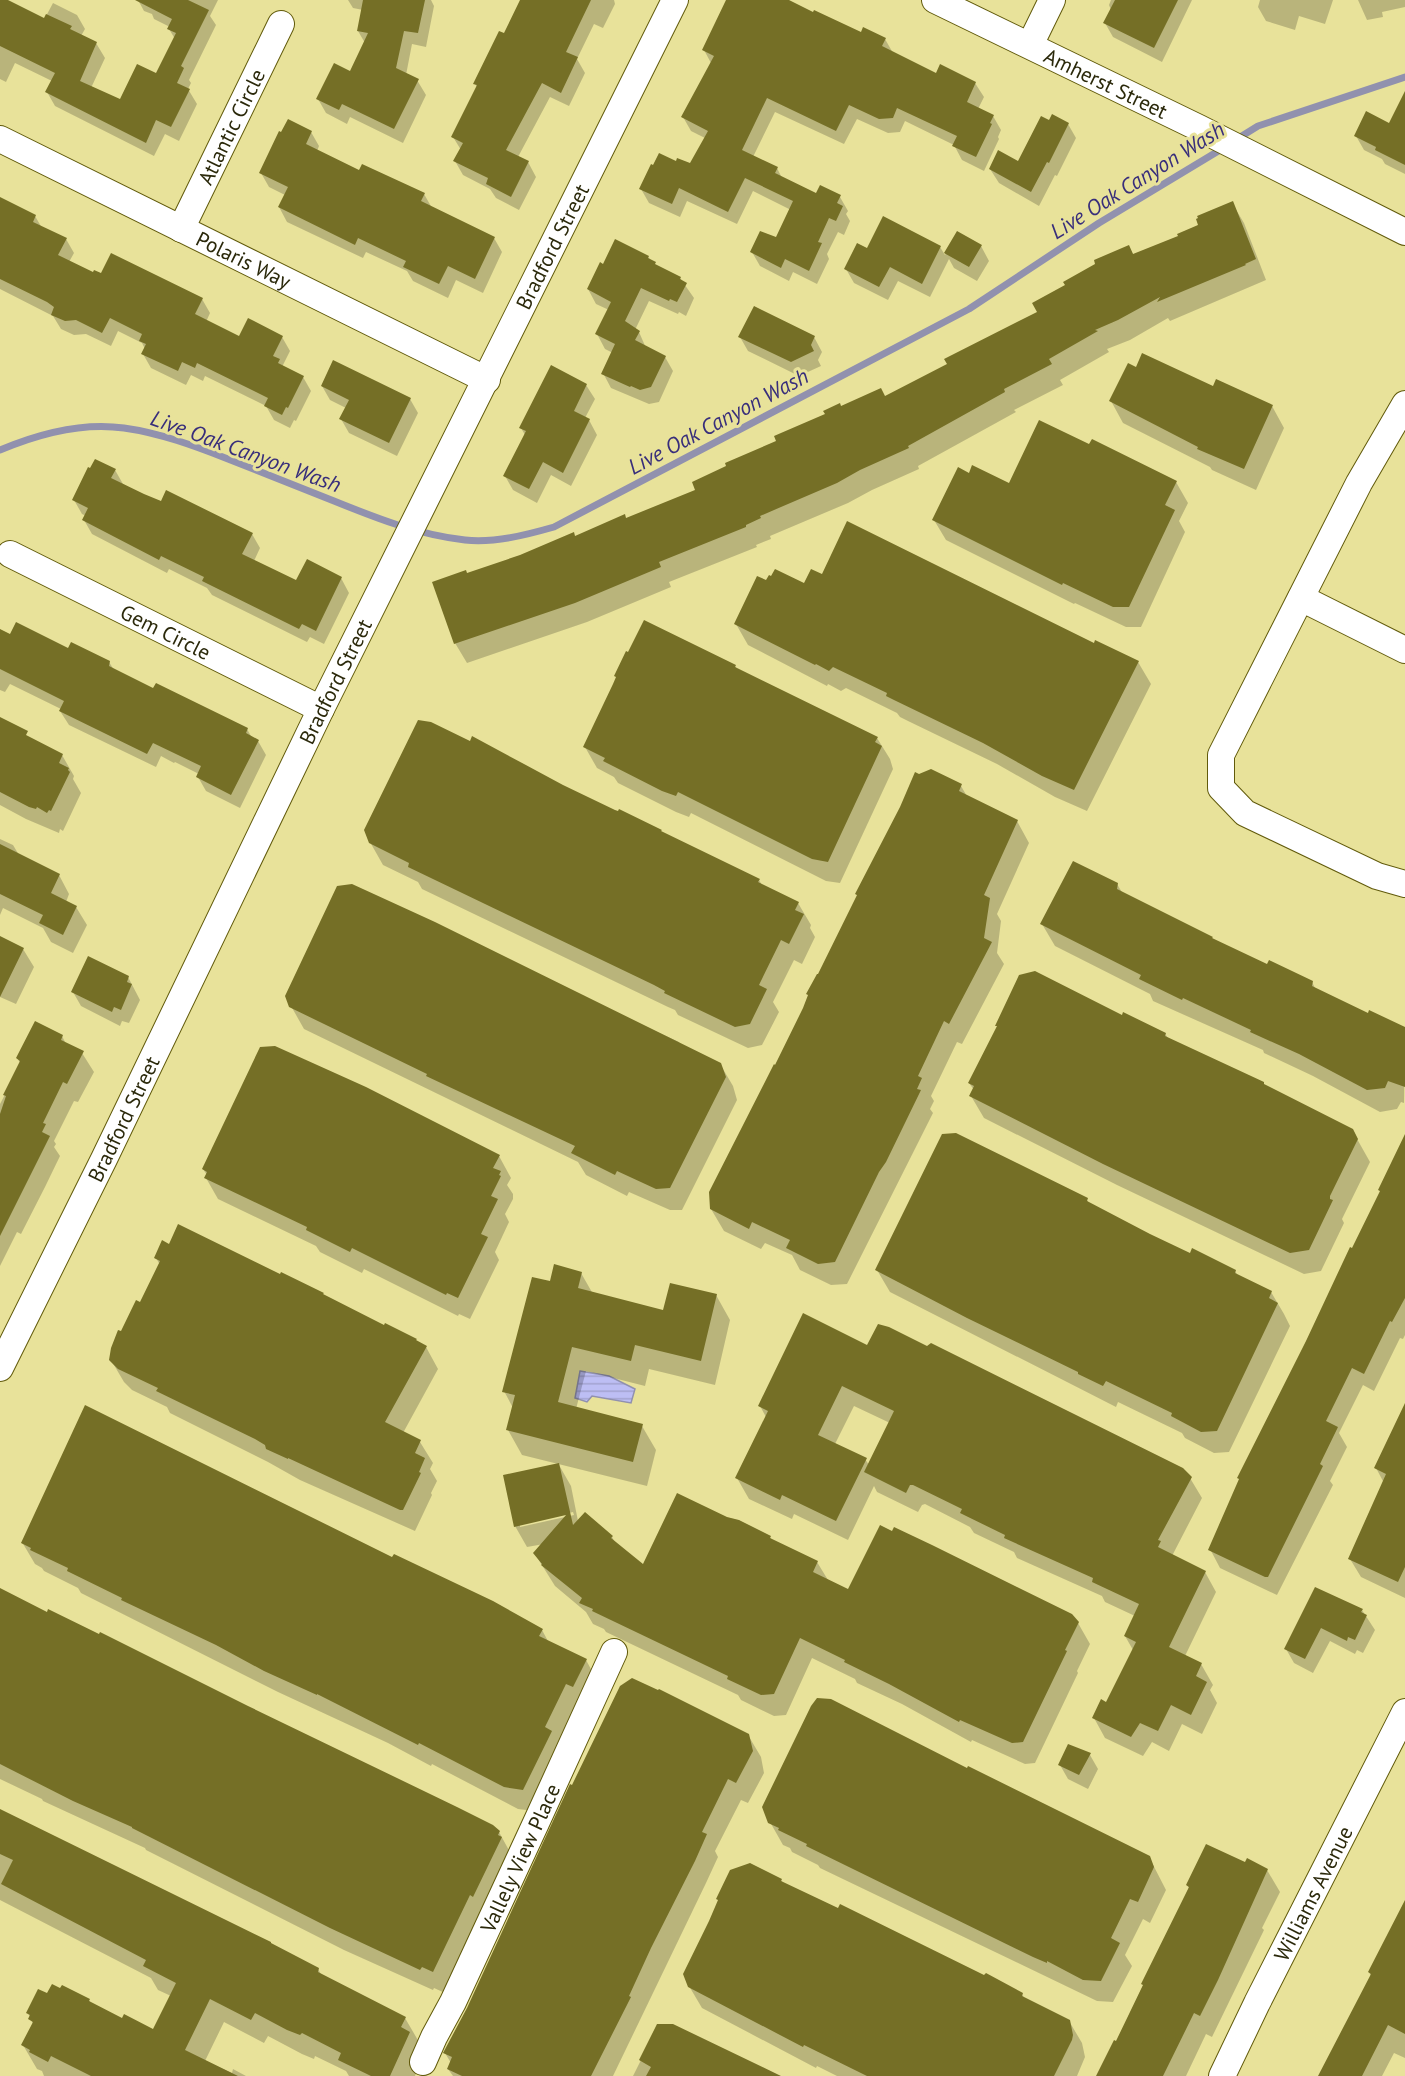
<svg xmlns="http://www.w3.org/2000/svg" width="1405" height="2076" viewBox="0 0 1405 2076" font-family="'PT Sans',sans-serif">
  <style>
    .water { fill: url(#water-rules); stroke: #9191ae; stroke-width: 1.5 }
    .shadow { fill: #0003; fill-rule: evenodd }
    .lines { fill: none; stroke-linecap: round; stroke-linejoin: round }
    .stream { stroke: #9191ae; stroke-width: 7 }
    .building { fill: #756f26 }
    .minor-casing { stroke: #615a0b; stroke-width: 28 }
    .minor { stroke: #fff; stroke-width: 26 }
    .labels { text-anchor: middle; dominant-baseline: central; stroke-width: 6; stroke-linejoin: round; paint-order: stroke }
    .street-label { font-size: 21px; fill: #2b290b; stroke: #e8e29a }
    .water-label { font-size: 22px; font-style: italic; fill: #382e7b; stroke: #e8e29a }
  </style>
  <defs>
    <pattern id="water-rules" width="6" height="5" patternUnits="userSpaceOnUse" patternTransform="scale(1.5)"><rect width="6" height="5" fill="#bdbef4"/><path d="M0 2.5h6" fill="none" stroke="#a3a3d0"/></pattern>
  </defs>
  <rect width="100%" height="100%" fill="#e8e29a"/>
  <path class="water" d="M580 1371 609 1376 635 1389 631 1403 592 1396 587 1402 575 1398Z"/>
  <path class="shadow" d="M0 0H4L44 20 53 3 77 15 85 29 81 36 96 43 105 58 91 88 120 101 157 75 175 39 169 29 170 27 154 19 152 14 144 11 138 0H218L210 16 216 25 189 80 191 83 188 89 197 104 179 141 165 134 154 156 55 106 47 92 52 81 15 63 6 82 0 79Z
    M348 0H431L434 6 426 47 412 44 406 75 417 80 426 95 403 143 350 117 347 124 326 113 318 99 351 73 365 43 358 31 363 10 353 8Z
    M522 0H614L615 4 603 28 594 24 577 59 585 73 569 106 550 97 518 157 528 162 536 177 519 210 496 198 490 189 463 175 455 161 461 150 453 137 477 87 475 84 505 35Z
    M728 0H787L814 14 861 34 885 39 893 53 937 75 975 83 984 97 978 109 993 116 1001 130 998 137 999 139 984 171 962 160 954 145 905 121 900 132 888 133 857 119 844 144 775 112 753 157 777 168 782 178 817 195 840 197 848 211 846 214 850 221 844 235 838 232 827 254 829 259 817 284 793 272 789 281 760 266 752 252 777 239 791 210 753 191 737 224 687 201 680 217 649 203 641 189 676 163 691 165 705 138 691 131 683 117 711 63 704 50Z
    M1111 0H1192L1162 62 1113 37 1105 23 1111 10 1109 5Z
    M1260 0H1333L1325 24 1299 16 1295 30 1266 21 1258 7Z
    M1358 0H1405V7L1382 12 1383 17 1367 20Z
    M1405 108V174L1385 164 1382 159 1364 150 1356 136 1390 125Z
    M1050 122 1068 124 1076 138 1057 176 1055 175 1039 206 999 183 990 169 1019 163Z
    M311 132 319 146 317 151 359 172 424 194 432 208 494 238 502 252 483 293 456 280 448 298 413 281 407 271 366 252 363 258 287 222 279 207 285 195 269 187 261 173Z
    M0 198 35 216 42 228 66 239 74 253 69 262 94 274 202 299 210 313 206 322 240 338 282 337 290 351 282 367 303 377 311 391 296 421 294 420 290 428 274 420 266 406 205 376 203 381 191 375 186 385 151 368 143 354 145 349 142 343 118 331 111 346 86 334 74 335 61 329 53 316 0 289Z
    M1232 203 1244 223 1266 280 1170 321 1168 318 1130 340 1107 349 1109 352 1060 380 1063 385 1014 410 1016 412 918 466 919 469 872 490 848 503 770 536 771 539 756 545 757 547 669 582 671 587 587 622 467 663 455 643 467 575 626 519 697 491 778 441 841 408 885 398 949 364 1039 312 1129 247 1134 256 1180 237Z
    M958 233 981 246 989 261 977 281 954 268 949 259 930 297 898 281 888 300 854 283 846 269 867 250 940 247 945 255Z
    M648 257 657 267 680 278 694 298 686 316 679 312 678 314 649 301 635 330 639 332 646 348 665 357 673 371 659 402 649 404 611 388 603 373 613 353 605 349 597 334 609 310 596 304 588 289 604 266Z
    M740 337H814L822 352 818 360 821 366 799 376 748 351Z
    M1136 369 1213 388 1272 406 1284 428 1256 490 1212 470 1210 467 1123 423 1111 401Z
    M586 385 595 399 585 418 589 420 597 435 571 486 551 475 537 503 513 490 505 476 525 435 521 428Z
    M322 386 410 399 418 413 397 456 349 433 341 419 346 408 330 400Z
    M1090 446 1176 482 1188 503 1179 521 1185 532 1141 627H1126L1075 603 1074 604 946 540 934 520 969 475 1009 485Z
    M115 470 123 484 143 495 252 534 260 548 254 561 297 582 341 578 349 593 324 644 310 637 307 642 212 595 207 588 169 569 167 573 92 534 84 520 86 516 82 514 74 500Z
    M823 576 1094 645 1138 662 1151 684 1087 811 1055 797 997 764 908 721 900 717 897 713 846 688 841 691 828 684 827 686 748 645 736 624 766 582 805 585Z
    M0 631 11 636 109 662 114 670 154 691 247 729 252 738 258 741 266 755 240 808 206 791 198 777 199 774 175 762 174 763 161 756 156 767 69 725 60 711 61 709 10 684 5 692 0 690Z
    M735 666 737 669 877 738 890 759 893 769 840 883 826 881 691 813 689 817 676 812 618 783 614 777 597 768 585 747Z
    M0 722 62 755 74 776 73 779 81 793 63 831 60 829 59 833 26 819 0 805Z
    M931 771 961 786 968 798 1017 821 1029 843 997 914 1001 921 997 953 1004 964 962 1044 957 1042 931 1096 934 1101 930 1109 933 1113 847 1284 831 1285 800 1270 792 1255 765 1243 761 1249 724 1231 711 1209 776 1067 858 896 856 894 919 776Z
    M562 786 759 880 762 885 798 903 811 925 810 928 815 937 802 964 794 960 773 1002 779 1012 762 1045 748 1048 678 1015 675 1010 668 1007 422 889 418 882 383 865 370 842Z
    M0 839 13 845 19 855 59 875 69 894 66 902 76 907 87 925 73 953 51 942 43 928 3 908 0 915Z
    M1117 884 1123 894 1212 938 1214 941 1267 966 1312 982 1316 990 1368 1015 1405 1029 1404 1103 1401 1102 1397 1109 1380 1112 1313 1076 1264 1053 1263 1050 1153 1001 1150 994 1055 946 1042 924Z
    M0 938 23 949 34 967 16 1004 0 997Z
    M128 977 140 1000 129 1023 122 1021 120 1026 81 1006 73 992Z
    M586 999 679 1042 680 1044 720 1064 733 1086 737 1100 682 1210H670L629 1192 627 1196 586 1175 578 1162 304 1029 291 1006Z
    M1123 1017 1165 1034 1168 1038 1352 1130 1370 1162 1342 1219 1344 1223 1321 1271 1304 1274 1117 1185 984 1118 971 1096 974 1090 969 1083 998 1027 997 1025Z
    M62 1036 66 1044 82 1053 94 1072 78 1102 74 1101 54 1141 56 1144 54 1147 60 1156 45 1187 21 1234 17 1232 0 1266V1104L21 1064 17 1058Z
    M1405 1137V1335L1403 1339 1400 1338 1374 1391 1363 1385 1339 1433 1347 1447 1330 1481 1333 1485 1277 1595 1220 1568 1210 1549 1381 1193 1379 1190Z
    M499 1156 511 1178 507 1185 513 1194V1199L505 1214 509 1222 495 1252 499 1260 470 1319 459 1314 458 1316 364 1269 362 1273 320 1252 316 1246 218 1199 206 1178 207 1175 203 1169Z
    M1087 1200 1090 1205 1190 1255 1235 1271 1238 1276 1271 1292 1284 1314 1290 1326 1229 1452 1214 1453 1185 1438 1182 1433 1118 1402 1116 1407 890 1292 877 1270Z
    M156 1258 325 1297 426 1347 438 1369 403 1433 420 1442 433 1463 430 1469 437 1481 431 1493 432 1495 415 1531 300 1480 268 1462 170 1413 167 1407 132 1390 124 1382 111 1360 121 1333 141 1304 160 1265Z
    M581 1273 593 1294 664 1312 716 1295 730 1320 715 1385 649 1369 645 1386 586 1371 576 1409 642 1426 656 1450 647 1486 522 1455 508 1430 513 1408 504 1391 551 1283Z
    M868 1347 1190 1478 1202 1498 1172 1556 1205 1572 1216 1592 1185 1656 1201 1664 1213 1685 1210 1690 1217 1703 1202 1734 1182 1724 1169 1751 1152 1742 1143 1756 1105 1738 1094 1718 1107 1704 1133 1650 1125 1636 1135 1616 1105 1602 1102 1596 1017 1558 1014 1552 974 1533 970 1527 925 1504 922 1505 918 1512 877 1492 874 1486 848 1540 794 1514 792 1519 749 1499 737 1478 766 1417 760 1406ZM854 1406 890 1423 869 1465 865 1459 835 1444Z
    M1405 1407V1598L1361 1577 1350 1559 1384 1483 1376 1468Z
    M559 1465 571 1486 578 1521 585 1514 612 1537 616 1544 643 1567 770 1537 772 1541 817 1562 828 1580 849 1591 1078 1623 1090 1644 1077 1671 1078 1673 1035 1763 1025 1764 972 1740 971 1742 902 1704 857 1683 855 1679 812 1658 786 1715 774 1716 741 1700 738 1695 606 1632 604 1629 593 1624 586 1612 555 1586 535 1554 544 1544 527 1547 515 1526ZM573 1512 574 1515 520 1527V1524Z
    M22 1542 393 1559 542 1630 549 1643 586 1660 598 1682 535 1811 518 1809 432 1764 431 1766 388 1743 278 1692 81 1593 78 1588 44 1571 42 1568 35 1564Z
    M1316 1589 1362 1610 1375 1630 1363 1653 1357 1650 1355 1654 1330 1641 1313 1673 1294 1663 1286 1649Z
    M0 1592 499 1832 511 1854 445 1993 434 1988 433 1990 344 1950 146 1850 145 1848 43 1801 42 1799 0 1779Z
    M748 1735 761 1757 764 1773 748 1803 741 1800 715 1851 718 1857 706 1883 613 2076H453L448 2069 451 2063 445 2053 468 2009 573 1787Z
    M1090 1755 1098 1769 1088 1789 1068 1779 1060 1765Z
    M968 1770 1149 1857 1166 1890 1150 1923 1143 1919 1125 1955 1132 1966 1113 2002 1097 2001 820 1868 818 1865 792 1852 790 1848 783 1845 770 1822Z
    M0 1811 318 1969 322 1976 405 2018 419 2042 423 2057 415 2076H349L346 2071 315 2056 314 2059 302 2054 268 2036 264 2043 224 2022 205 2061 232 2073 233 2069 246 2076H44L42 2071 37 2069 23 2045 33 2024 28 2013 48 1995 89 2000 91 2004 123 2020 154 2031 171 1996 158 1990 151 1978 0 1900Z
    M1246 1864 1267 1870 1280 1892 1262 1928 1264 1930 1212 2037 1206 2034 1186 2076H1098L1116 2043 1189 1888 1187 1885Z
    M781 1880 783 1883 1022 1994 1025 2000 1069 2021 1082 2043 1085 2057 1077 2076H837L817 2066 816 2068 702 2008 689 1986Z
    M1405 1907V2058L1394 2053 1382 2076H1320L1371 1976 1369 1972Z
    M658 2026 779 2076H633Z"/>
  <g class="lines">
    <path class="stream" d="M1237 139 1258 126 1405 77
      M0 450C38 434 82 422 124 428 160 433 195 446 228 459 264 473 299 487 334 501 376 518 419 535 465 540 495 543 526 535 554 527L969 309 1099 223 1225 147"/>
  </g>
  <path class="building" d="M0 0H8L44 18 46 14 72 26 70 29 97 42 80 81 120 99 137 64 156 73 176 33 167 29 172 19 135 0H188L209 10 181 66 184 68 177 83 190 89 171 127 156 120 146 143 45 92 55 73 0 46Z
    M363 0H425L418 33 404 31 396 68 419 79 394 129 342 104 339 110 316 99 334 63 350 71 368 33 357 31Z
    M520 0H591L566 52 578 57 561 93 542 83 506 150 529 161 511 197 486 184 488 178 453 161 463 143 451 137 477 85 473 84 499 31 504 33Z
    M726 0H789L813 12 814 10 861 32 863 27 886 38 882 46 936 73 940 64 976 82 967 102 994 115 990 123 992 124 976 157 952 146 957 136 897 108 893 118 879 119 849 105 836 131 767 98 742 150 778 167 775 173 816 193 820 185 841 195 837 203 843 206 836 221 829 218 818 242 822 243 809 271 785 259 781 268 750 252 760 231 776 237 793 201 745 178 728 212 679 188 672 204 639 189 651 164 653 165 659 153 676 161 677 158 690 163 708 131 681 117 714 56 702 50Z
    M1115 0H1178L1154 48 1103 23Z
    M1405 91V165L1375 150 1376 147 1354 136 1366 111 1389 123Z
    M1052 114 1069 123 1049 163 1047 162 1031 192 989 169 998 150 1018 161 1041 116 1049 120Z
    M288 119 312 131 306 144 359 170 362 164 425 193 421 201 495 237 475 279 448 266 439 284 403 267 406 261 358 238 355 245 278 207 288 187 259 173 279 131 281 132Z
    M0 197 36 215 33 222 67 238 58 255 93 272 94 270 101 273 111 253 203 298 195 314 239 336 248 318 283 336 273 356 280 359 278 363 304 376 288 408 286 407 282 415 264 406 268 398 197 363 195 368 182 362 178 371 141 354 146 344 139 341 142 334 110 318 102 333 76 320 65 321 51 315 54 307 47 302 0 279Z
    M1233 201 1256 259 1245 264 1246 265 1157 302 1160 297 1118 320 1095 330 1098 331 1049 359 1052 364 1004 389 1005 392 908 446 909 448 860 470 837 483 760 516 761 518 746 525V527L659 562 661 567 575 603 454 644 432 582 466 570 467 573 520 555 574 532 575 536 625 514 626 518 695 490 692 482 726 466 725 463 776 441 774 436 825 414 823 411 840 403 841 406 881 388 885 396 947 364 944 359 1037 312 1032 303 1065 285 1063 282 1095 264 1094 260 1129 245 1133 254 1178 236 1177 234 1198 225 1196 219 1198 218 1197 216Z
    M883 216 941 246 922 284 890 267 879 287 844 269 857 243 867 248Z
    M957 231 982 245 969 267 944 253Z
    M615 239 649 256 648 258 656 262 655 264 681 277 680 279 687 283 677 302 670 299 669 301 641 288 625 321 640 331 635 340 666 356 651 387 640 390 631 386 630 387 601 374 615 344 595 334 611 302 587 289 600 262 603 264Z
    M754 306 815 336 811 345 814 351 791 362 738 337Z
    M1142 353 1213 386 1216 379 1273 405 1244 469 1197 449 1198 447 1109 401 1128 363 1136 367Z
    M333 360 411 398 389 443 339 419 349 400 321 386Z
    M551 365 587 384 574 411 590 419 563 473 543 462 529 489 503 476 526 431 519 428Z
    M1039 420 1089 444 1092 439 1177 481 1165 505 1175 510 1129 607H1113L1063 583 1062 585 932 520 958 467 969 473 972 465 1009 483Z
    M95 459 116 469 111 478 144 494 161 501 166 490 253 533 242 554 296 580 307 559 342 577 316 631 302 624 299 629 202 581 204 577 161 556 159 560 82 520 88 508 72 500 88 467 90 468Z
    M847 521 1094 643 1095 640 1139 661 1074 790 1042 776 983 743 894 700 886 696 887 693 833 667 829 671 816 664 815 665 734 624 757 576 766 580 769 575 771 576 775 569 804 583 811 569 822 574Z
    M644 620 736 665 735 667 878 737 875 742 882 746 828 862 812 859 678 792 676 796 662 791 603 761 605 758 583 747 613 684 616 677 614 676 626 651 628 652Z
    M16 622 68 648 71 642 110 661 109 666 153 688 156 683 248 728 246 733 259 740 231 795 196 777 201 766 153 743 147 754 59 711 64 701 0 669V629L10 634Z
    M0 717 28 731 26 735 63 754 59 763 69 768 68 770 70 772 51 811 49 810 47 813 37 807 36 809 29 807 0 792Z
    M418 720 431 722 470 741 472 736 563 785 615 810 618 811 619 809 662 830 661 831 760 879 758 882 799 902 795 910 804 914 789 944 781 940 759 985 767 989 750 1024 735 1027 664 993 665 991 654 985 408 867 409 863 369 843 364 830Z
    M931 769 962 784 959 791 1018 820 984 895 990 898 984 938 992 942 949 1024 944 1021 918 1076 922 1078 917 1089 921 1090 886 1162 879 1172 835 1262 818 1264 786 1248 790 1240 752 1222 749 1229 710 1209 709 1192 774 1064 775 1065 803 1008 808 995 806 994 817 974H818L857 895 855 894 900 807 915 772 919 774Z
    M0 844 60 874 51 893 77 906 63 935 39 923 43 915 0 894Z
    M1073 861 1118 883 1117 889 1213 937 1212 938 1267 964 1269 960 1313 981 1312 986 1368 1013 1369 1010 1405 1027V1087L1388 1081 1385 1088 1367 1090 1299 1054 1250 1032 1251 1030 1183 998 1182 1000 1139 979 1141 975 1040 924Z
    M352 884 435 922 721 1063 726 1077 670 1188 656 1189 617 1171 615 1175 571 1153 575 1146 426 1076 427 1074 289 1007 285 996 337 886Z
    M0 936 24 948 0 997Z
    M88 956 129 976 127 982 132 984 121 1010 114 1007 112 1012 71 992Z
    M1035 971 1122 1015 1123 1012 1166 1033 1165 1036 1264 1082V1084L1353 1129 1358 1139 1330 1196V1199L1333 1200 1309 1250 1290 1253 1103 1164 969 1096 974 1086 968 1083 997 1026H995L1019 975Z
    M35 1021 63 1035 61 1040 84 1051 67 1084 63 1082 43 1123 46 1124 42 1132 50 1136 0 1236V1114L6 1096 3 1095 20 1061 16 1058Z
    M275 1046 366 1087 500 1155 493 1168 501 1171 499 1175 501 1176 491 1196 498 1199 481 1234 488 1237 458 1298 447 1293 446 1295 352 1248 350 1252 306 1230 307 1227 204 1178 207 1172 202 1169 260 1047Z
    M956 1133 1088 1198 1087 1201 1150 1234 1190 1253 1192 1248 1236 1270 1235 1273 1272 1291 1269 1298 1278 1303 1217 1431 1201 1432 1171 1416 1172 1413 1106 1381 1103 1386 1078 1374V1372L967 1318 875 1270 942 1134Z
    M1405 1134V1298L1392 1322 1390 1321 1364 1374 1352 1368 1326 1421 1338 1427 1320 1464 1323 1466 1268 1577H1265L1208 1550 1239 1479 1237 1478 1306 1341 1350 1247 1352 1248 1380 1191 1378 1190Z
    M178 1224 280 1274 281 1272 324 1293 323 1294 384 1325 385 1323 417 1339 416 1340 427 1346 385 1422 421 1440 415 1453 425 1458 419 1472 421 1473 403 1510H400L288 1458V1459L266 1449 265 1445 255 1439 156 1391 158 1388 118 1369 109 1360 111 1348 118 1330 121 1331 136 1300 140 1302 160 1261 154 1258 162 1240 169 1244Z
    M554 1264 582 1272 578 1288 663 1310 670 1283 717 1294 701 1361 635 1345 631 1361 572 1347 558 1402 643 1424 633 1462 506 1430 515 1395 502 1392 532 1277 550 1281Z
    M803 1313 867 1345 878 1324 889 1327 927 1346 931 1343 1183 1468 1192 1477 1158 1540 1161 1541 1158 1547 1206 1571 1169 1647 1202 1663 1196 1676 1207 1682 1191 1715 1171 1705 1158 1731 1140 1723 1131 1737 1092 1718 1101 1699 1106 1702 1136 1642 1124 1636 1139 1604 1092 1582 1093 1578 1004 1538 1005 1535 960 1513 962 1509 913 1485H910L906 1493 864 1472 894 1411 842 1386 818 1435 867 1458 836 1521 782 1495 780 1500 735 1478 768 1411 758 1406Z
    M1405 1403V1567L1398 1582 1348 1559 1386 1474 1374 1468Z
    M85 1405 392 1557 394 1554 493 1601 543 1629 539 1636 587 1659 573 1687 566 1684 545 1727 552 1731 523 1790 504 1787 419 1743 418 1745 317 1694V1695L264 1671 216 1645 121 1600 122 1598 67 1571 68 1568 30 1550 31 1548 21 1543Z
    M559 1463 573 1525 585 1512 613 1536 611 1538 643 1564 677 1493 727 1517 739 1520 771 1536 770 1538 818 1561 813 1572 848 1589 880 1525 892 1531 894 1527 932 1545 1072 1614 1079 1622 1065 1650 1067 1651 1023 1742 1012 1743 960 1720 959 1722 889 1684 844 1662 845 1660 800 1638 774 1694 761 1695 727 1679 728 1676 592 1611 593 1609 579 1603 582 1598 541 1565 542 1564 533 1553 566 1515 514 1527 503 1475Z
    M1315 1587 1363 1609 1361 1612 1367 1615 1355 1640 1348 1637 1347 1641 1321 1628 1305 1659 1284 1649Z
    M0 1588 47 1612 48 1609 99 1634 100 1632 248 1706 457 1807 493 1825 500 1831 498 1835 502 1837 473 1897 470 1895 433 1972 422 1967 420 1970 330 1928 132 1828V1827L73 1801 0 1764Z
    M632 1678 658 1690 659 1689 749 1734 753 1751 736 1783 728 1779 702 1832 707 1834 695 1861 651 1948 629 1996 631 1997 591 2076H462L447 2069 452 2057 443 2053 467 2008 570 1784 572 1785 620 1686Z
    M817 1698 831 1699 967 1768 968 1766 1150 1856 1154 1867 1138 1902 1130 1899 1111 1938 1120 1943 1101 1981 1083 1980 1047 1961V1963L1033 1957 806 1846 807 1844 778 1830 779 1828 768 1823 762 1807 811 1706Z
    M1068 1744 1091 1753 1079 1775 1058 1765Z
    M0 1809 271 1942V1943L319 1968 318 1972 406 2017 401 2027 410 2032 390 2076H371L338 2060 341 2053 302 2033 300 2035 287 2030 255 2013 251 2020 210 1999 185 2050 238 2076H91L51 2056 48 2062 29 2052 30 2050 21 2045 33 2022 28 2019 30 2015 26 2013 38 1989 47 1993 52 1984 60 1988 62 1985 90 1999 89 2001 122 2018 124 2014 153 2029 176 1983 143 1966 146 1960 1 1884 13 1860 0 1854Z
    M1206 1844 1245 1862 1247 1858 1268 1869 1218 1980 1200 2016 1194 2013 1163 2076H1096L1114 2040 1116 2041 1143 1985 1141 1984 1189 1887 1186 1885Z
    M750 1863 782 1879 781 1881 838 1908 840 1904 984 1975 986 1973 1023 1993 1022 1996 1070 2020 1073 2035 1072 2040 1054 2076H867L804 2045 803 2047 688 1987 683 1974 709 1921 718 1900 716 1899 730 1870Z
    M1405 1900V2034L1388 2025 1362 2076H1318L1371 1974 1368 1972Z
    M657 2024H673L781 2076H646L651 2067 639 2060Z"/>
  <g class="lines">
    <g class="minor-casing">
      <g id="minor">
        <path id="s1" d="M935 0 1199 128 1405 232"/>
        <path d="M1030 45 1052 0"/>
        <path id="s2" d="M0 139 487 380"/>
        <path id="s3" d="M181 229 281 24"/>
        <path d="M1405 404 1359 483 1221 755V788L1245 813 1377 876 1405 884"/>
        <path id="s4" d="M10 554 321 709"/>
        <path d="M1301 598 1405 650"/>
        <path id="s5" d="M0 1368 104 1159 321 709 675 0"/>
        <path id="s6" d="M423 2062 434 2037 453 2002 536 1823 614 1652"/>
        <path id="s7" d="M1222 2076 1257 2003 1405 1712"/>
      </g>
    </g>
    <use href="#minor" class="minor"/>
  </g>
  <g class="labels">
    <g class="street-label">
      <text stroke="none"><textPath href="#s1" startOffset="190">Amherst Street</textPath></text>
      <text stroke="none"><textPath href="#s3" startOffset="114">Atlantic Circle</textPath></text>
      <text stroke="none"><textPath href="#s5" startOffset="1250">Bradford Street</textPath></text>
      <text stroke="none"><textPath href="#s2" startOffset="272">Polaris Way</textPath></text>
      <text stroke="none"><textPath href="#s4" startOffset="174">Gem Circle</textPath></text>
      <text stroke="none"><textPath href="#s5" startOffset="764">Bradford Street</textPath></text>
      <text stroke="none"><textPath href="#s5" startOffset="278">Bradford Street</textPath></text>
      <text stroke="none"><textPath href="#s6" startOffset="226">Vallely View Place</textPath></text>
      <text stroke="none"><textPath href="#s7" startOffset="204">Williams Avenue</textPath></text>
    </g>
    <g class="water-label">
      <text transform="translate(1137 180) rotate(-32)">Live Oak Canyon Wash</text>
      <text transform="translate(718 421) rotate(-28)">Live Oak Canyon Wash</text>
      <text transform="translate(246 451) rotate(20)">Live Oak Canyon Wash</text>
    </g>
  </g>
</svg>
